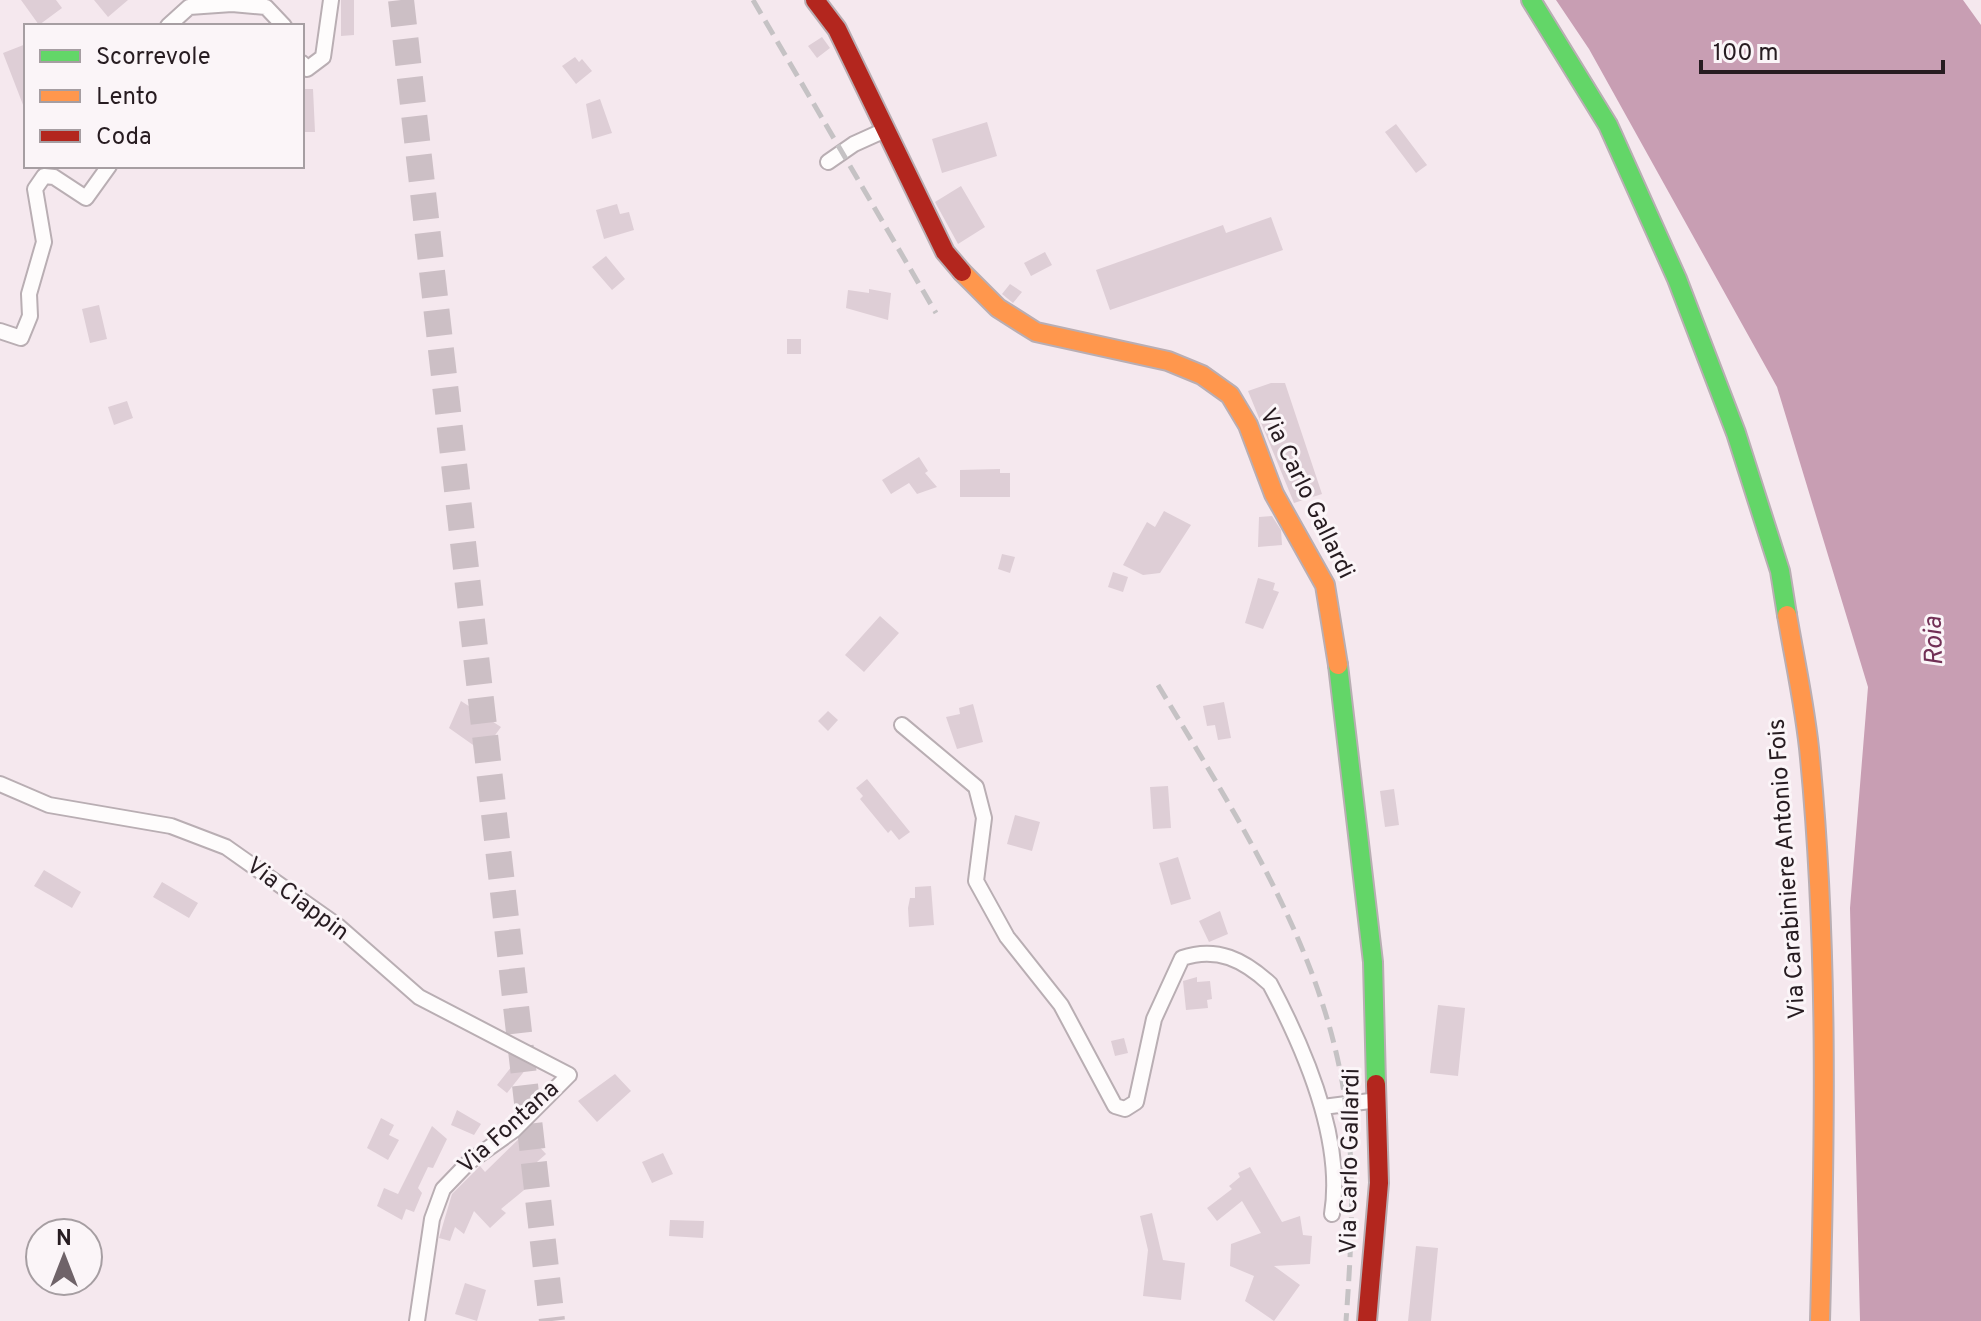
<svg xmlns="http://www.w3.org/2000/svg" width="1981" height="1321" viewBox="0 0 1981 1321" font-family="Overpass,sans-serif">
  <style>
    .water { fill: #c89eb3 }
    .building { fill: #deced6 }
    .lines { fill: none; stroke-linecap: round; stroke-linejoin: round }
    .highway-tunnel { stroke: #ccbfc5; stroke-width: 26; stroke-dasharray: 26 13; stroke-linecap: butt }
    .street-casing { stroke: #b9aeb3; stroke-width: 18 }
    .fast-casing { stroke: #b9aeb3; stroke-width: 22 }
    .slow-casing { stroke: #b9aeb3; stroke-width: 22 }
    .jam-casing { stroke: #b9aeb3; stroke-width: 22 }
    .street { stroke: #fefcfc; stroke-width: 14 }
    .fast { stroke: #63d668; stroke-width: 18 }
    .slow { stroke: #ff974d; stroke-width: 18 }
    .jam { stroke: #b3261e; stroke-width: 18 }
    .rail { stroke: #c5c2c4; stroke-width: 5; stroke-dasharray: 16 8; stroke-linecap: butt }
    .labels { text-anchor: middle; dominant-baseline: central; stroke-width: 6; stroke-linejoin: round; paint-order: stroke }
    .street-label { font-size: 24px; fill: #271c21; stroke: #fbf5f8 }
    .water-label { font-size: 26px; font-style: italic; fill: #712f55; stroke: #fbf5f8 }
  </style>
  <rect width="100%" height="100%" fill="#f5e8ee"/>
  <path class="water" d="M1556 0H1963L1981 25V1321H1860L1850 908 1868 687 1777 387 1589 49Z"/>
  <path class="building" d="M21 0H56L62 8 39 25Z
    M94 0H128L108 17Z
    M341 0H354V35L341 36Z
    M822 37 830 48 817 58 808 46Z
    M26 44V110H25L3 53Z
    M575 57 579 62 582 59 592 71 576 84 562 66Z
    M302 89H313L315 132H302Z
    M600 99 612 133 592 139 586 104Z
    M987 122 997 156 942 173 932 139Z
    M1396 124 1427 165 1416 173 1385 132Z
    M961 186 985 227 958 244 935 202Z
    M617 204 620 214 629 212 634 230 604 239 596 210Z
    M1271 217 1283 250 1110 310 1096 270 1223 225 1226 233Z
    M1045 252 1052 265 1031 276 1024 263Z
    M606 256 625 279 612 290 592 267Z
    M1010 284 1022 292 1013 303 1002 294Z
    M869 289 891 293 888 320 846 308 848 290 869 293Z
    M99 305 107 339 90 343 82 309Z
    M787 339H801V354H787Z
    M1271 383H1285L1322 494 1294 503 1248 391Z
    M127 401 133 418 114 425 108 407Z
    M919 457 928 471 925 473 937 487 917 494 909 483 891 494 882 480Z
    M1000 469V473H1010V497H960V470Z
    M1164 511 1191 525 1160 573 1143 575 1123 565 1147 522 1155 527Z
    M1272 516 1281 530 1282 545 1258 547 1259 517Z
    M1002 554 1015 557 1010 573 998 569Z
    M1113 572 1128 577 1123 592 1108 587Z
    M1258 578 1275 583 1273 590 1279 592 1263 629 1245 623Z
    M880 616 899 633 864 672 845 655Z
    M461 701 501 727 483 752 449 728Z
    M1224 702 1231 738 1218 740 1215 725 1207 726 1203 706Z
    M973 704 983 742 957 749 946 717 960 714 959 708Z
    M828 711 838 720 828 731 818 721Z
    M867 779 910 832 899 840 891 830 888 833 860 799 863 796 856 788Z
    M1168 786 1171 828 1153 829 1150 787Z
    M1394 789 1399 825 1385 827 1380 791Z
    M1015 815 1040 822 1032 851 1007 844Z
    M1178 857 1191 899 1171 905 1159 863Z
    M44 870 81 892 72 908 34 886Z
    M162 882 198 903 189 918 153 897Z
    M931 886 934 925 909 927 908 908 910 898H915V887Z
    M1220 911 1228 934 1209 942 1199 921Z
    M1197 977V982L1210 981 1212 999 1207 1000 1208 1008 1186 1010 1183 981Z
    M1438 1005 1465 1008 1458 1076 1430 1073Z
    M1124 1038 1128 1053 1115 1056 1111 1041Z
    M516 1061 526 1069 507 1093 497 1085Z
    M615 1074 631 1091 597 1122 578 1101Z
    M457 1110 481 1124 474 1135 451 1125Z
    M381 1118 394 1125 389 1135 399 1140 388 1160 367 1148Z
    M432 1126 447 1139 433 1168 428 1167 418 1188 422 1193 414 1212 406 1209 402 1220 377 1206 384 1188 398 1194Z
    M531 1127 540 1138 535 1142 546 1154 537 1162 546 1172 501 1209 506 1213 490 1228 474 1211 464 1234 455 1227 450 1241 439 1238 452 1194 480 1166 485 1172Z
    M663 1153 673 1174 652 1183 642 1162Z
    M1250 1167 1282 1222 1300 1216 1303 1235 1312 1236 1310 1264 1274 1266 1300 1285 1274 1321 1245 1301 1254 1276 1230 1266 1231 1244 1261 1233 1242 1201 1217 1221 1207 1208 1232 1189 1229 1186 1240 1177 1238 1173Z
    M1152 1213 1163 1260 1185 1263 1181 1300 1143 1296 1148 1250 1140 1216Z
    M670 1220 704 1221 703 1238 669 1236Z
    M1416 1246 1438 1248 1431 1321H1408Z
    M465 1283 486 1290 477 1321 455 1314Z"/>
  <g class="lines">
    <path class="highway-tunnel" d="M401 0 552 1321"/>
    <g class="street-casing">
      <path id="street" d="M168 26 189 7 232 4 266 7 284 26
        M302 63 307 69 323 57 331 0
        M828 162 854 144 885 130
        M0 331 21 338 30 316 29 294 44 242 35 189 44 176 54 177 86 198 109 166
        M902 725 976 787 984 818 976 881 1007 937 1061 1005 1115 1106 1125 1109 1136 1102 1154 1019 1182 958C1217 946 1244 960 1270 984 1304 1048 1344 1140 1332 1214
        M0 784 49 805 171 826 226 847 338 926 419 997 569 1075 514 1130 469 1162 443 1189 432 1219 417 1321
        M1323 1107 1378 1100"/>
    </g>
    <g class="fast-casing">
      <path id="fast" d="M1531 0 1608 125 1677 279 1736 433 1780 571 1787 615
        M1338 665 1373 962 1376 1084"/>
    </g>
    <g class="slow-casing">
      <path id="slow" d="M962 272 998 308 1036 332 1168 361 1202 375 1230 395 1248 425 1274 494 1325 585 1338 665
        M1787 615C1795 662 1806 711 1810 758 1828 945 1825 1134 1820 1321"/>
    </g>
    <g class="jam-casing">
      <path id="jam" d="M815 0 837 29 945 252 962 272
        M1367 1321 1379 1183 1376 1084"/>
    </g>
    <use href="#street" class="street"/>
    <use href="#fast" class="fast"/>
    <use href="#slow" class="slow"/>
    <use href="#jam" class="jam"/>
    <path class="rail" d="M753 0 936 313
      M1158 685C1238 819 1329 956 1347 1115 1355 1184 1351 1252 1346 1321"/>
  </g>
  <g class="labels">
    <g class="street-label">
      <text transform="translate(1306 494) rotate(64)">Via Carlo Gallardi</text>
      <text transform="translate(1788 869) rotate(-94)">Via Carabiniere Antonio Fois</text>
      <text transform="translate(297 900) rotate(37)">Via Ciappin</text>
      <text transform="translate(509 1128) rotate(-42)">Via Fontana</text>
      <text transform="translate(1351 1161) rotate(-89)">Via Carlo Gallardi</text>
    </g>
    <g class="water-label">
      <text transform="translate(1935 641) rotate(-92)">Roia</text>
    </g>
  </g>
  <rect x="24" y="24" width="280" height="144" fill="#fbf5f8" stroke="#a69ea2" stroke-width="2"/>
  <rect x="40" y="50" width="40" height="12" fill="#63d668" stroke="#a69ea2" stroke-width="2"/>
  <text x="96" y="64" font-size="24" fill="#271c21">Scorrevole</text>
  <rect x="40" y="90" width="40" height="12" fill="#ff974d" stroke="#a69ea2" stroke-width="2"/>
  <text x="96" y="104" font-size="24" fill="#271c21">Lento</text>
  <rect x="40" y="130" width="40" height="12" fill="#b3261e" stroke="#a69ea2" stroke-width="2"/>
  <text x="96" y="144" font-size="24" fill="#271c21">Coda</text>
  <g transform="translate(64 1257)"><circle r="38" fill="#fbf5f8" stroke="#a69ea2" stroke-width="2"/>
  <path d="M0-6L14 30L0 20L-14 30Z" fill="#6f6369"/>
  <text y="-12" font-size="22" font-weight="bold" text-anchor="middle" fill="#271c21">N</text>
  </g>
  <path d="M1701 60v12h242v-12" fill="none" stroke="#271c21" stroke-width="4"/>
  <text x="1713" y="60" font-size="24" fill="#271c21" stroke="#fbf5f8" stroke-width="6" paint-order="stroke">100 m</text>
</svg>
